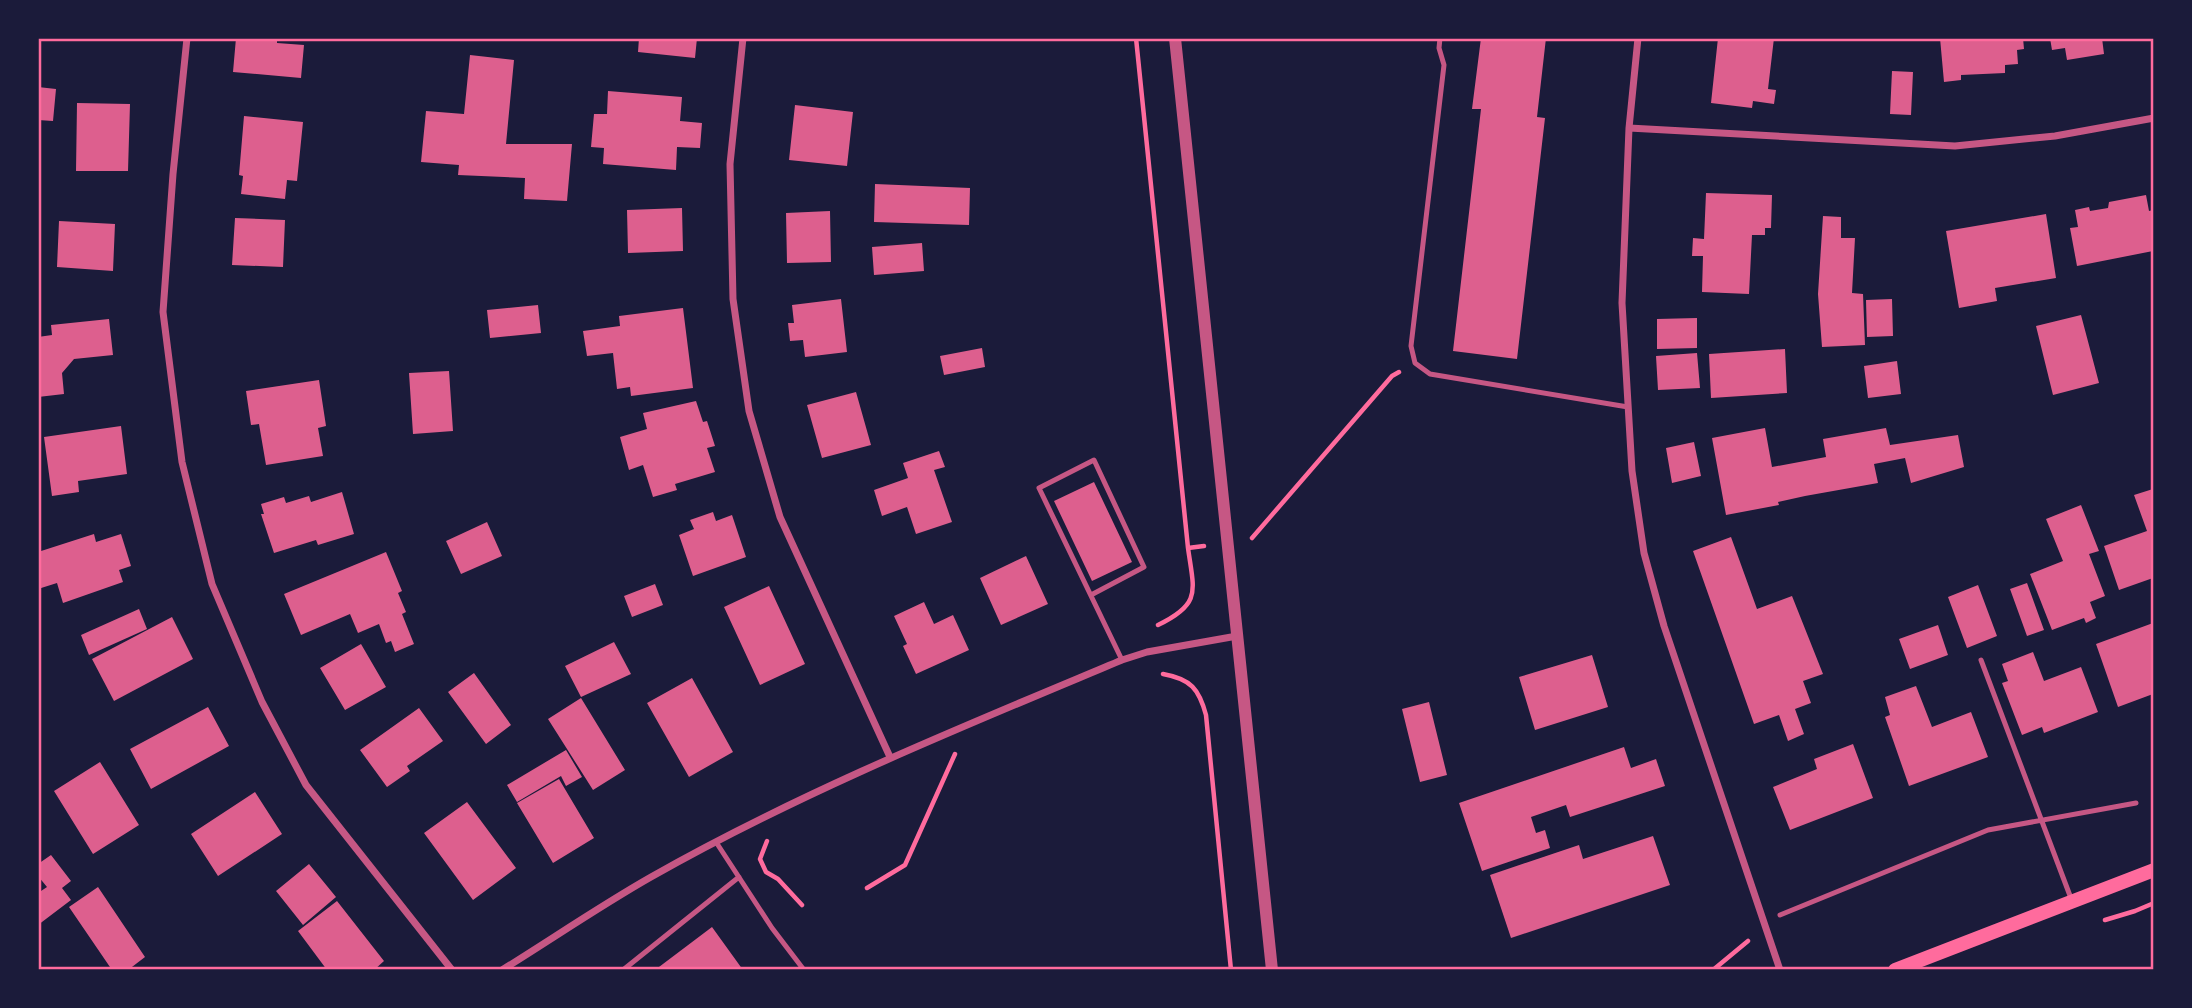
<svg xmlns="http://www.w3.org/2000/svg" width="2192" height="1008" viewBox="0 0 2192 1008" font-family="'Space Grotesk',sans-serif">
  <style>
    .building { fill: #dd5f8e }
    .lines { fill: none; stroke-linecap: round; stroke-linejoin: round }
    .path { stroke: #ff6b9d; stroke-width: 4.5 }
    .service { stroke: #c65784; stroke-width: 5 }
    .minor { stroke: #c65784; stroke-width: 7 }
    .tertiary { stroke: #c65784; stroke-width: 12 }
    .secondary { stroke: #ff6b9d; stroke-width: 14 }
    .neatline { fill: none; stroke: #ff6b9d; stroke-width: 2.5 }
  </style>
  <rect width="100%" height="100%" fill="#1b1b3a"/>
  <path class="building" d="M236 38H277V43L304 45 301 78 233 72Z
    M639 38H697L695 58 638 52Z
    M1481 38H1546L1537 117 1545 118 1517 359 1453 351 1481 109H1472Z
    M1718 38H1774L1768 89 1776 90 1774 104 1753 101 1752 108 1711 103Z
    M1940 38H2023L2024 49 2017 50 2018 64 2005 65V73L1961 75V80L1944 82Z
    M2050 38H2102L2104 54 2067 60 2065 48 2052 50Z
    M470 55 514 60 506 144H572L567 201 524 199 525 178 458 175 459 165 421 162 426 111 464 114Z
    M1892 71 1913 72 1911 115 1890 114Z
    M38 87 56 89 53 121 38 120Z
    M608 91 682 97 680 121 702 123 700 148 677 147 676 170 603 164 604 148 591 147 594 114H607Z
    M77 103 130 104 128 171H76Z
    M795 105 853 112 847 166 789 160Z
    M244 116 303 122 297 181 287 180 285 199 241 194 243 176 239 175Z
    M875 184 970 188 969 225 874 222Z
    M1706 193 1772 195 1771 228H1765V235H1752L1749 294 1702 292 1703 256H1692L1693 238 1704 239Z
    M2146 195 2149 211 2153 210V251L2077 266 2070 228 2078 227 2075 210 2089 207 2090 211 2108 208 2109 202Z
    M682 208 683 251 628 253 627 210Z
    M830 211 831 262 787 263 786 213Z
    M2046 214 2056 278 1995 288 1997 301 1959 308 1946 231Z
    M1823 216 1841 217V238H1855L1852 293 1863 294 1865 345 1822 347 1818 294Z
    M235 218 285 220 283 267 232 265Z
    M59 221 115 224 113 271 57 267Z
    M922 243 924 271 874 275 872 247Z
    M841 299 847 352 805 357 803 340 790 341 788 323H794L792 305Z
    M1892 299 1893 336 1867 337 1866 300Z
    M538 305 541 333 490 338 487 310Z
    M683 308 693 388 631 396 630 387 617 389 613 353 587 356 583 331 620 326 619 316Z
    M2081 315 2099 383 2053 395 2036 326Z
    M1697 318V348L1657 349V319Z
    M109 319 113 355 74 359 62 373 64 394 38 397V337L52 335 51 325Z
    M982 348 985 367 944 375 940 356Z
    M1785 349 1787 393 1711 398 1709 354Z
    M1697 353 1700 388 1658 390 1656 356Z
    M1897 361 1901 394 1868 398 1864 366Z
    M449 371 453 431 413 434 409 373Z
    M319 380 326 426 318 428 323 456 266 465 259 424 251 425 246 391Z
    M856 392 871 445 822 458 807 405Z
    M696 401 703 422 707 421 715 446 707 448 715 472 675 484 677 490 653 497 643 465 629 470 620 437 647 429 643 413Z
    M121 426 127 474 78 481 79 492 52 496 44 437Z
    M1765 428 1772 467 1826 457 1823 439 1886 428 1890 445 1958 435 1964 467 1911 483 1905 458 1874 464 1878 483 1805 496 1778 502 1779 505 1726 515 1712 438Z
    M1694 442 1701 476 1672 483 1666 448Z
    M939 451 945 467 934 470 952 522 916 534 907 507 882 516 874 490 908 478 903 463Z
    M1094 482 1132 562 1092 581 1054 501Z
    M2153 489V578L2119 590 2104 546 2147 531 2134 495Z
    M342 492 354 534 318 545 316 540 274 553 261 514H264L261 504 284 497 286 503 309 496 311 502Z
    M2081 505 2099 551 2089 554 2105 596 2090 602 2096 618 2086 623 2084 618 2052 630 2030 574 2063 561 2046 519Z
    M713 512 716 521 732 515 746 557 693 576 679 535 694 529 690 520Z
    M487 522 502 556 461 574 446 541Z
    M94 534 96 542 121 534 131 566 119 570 123 582 63 603 57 583 38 589V552Z
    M1731 537 1757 609 1792 596 1823 674 1803 681 1811 703 1795 709 1804 734 1788 741 1779 715 1754 724 1693 551Z
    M386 552 402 591 398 593 406 612 402 614 414 644 395 652 391 641 386 643 379 624 358 633 350 614 301 635 284 594Z
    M1026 556 1048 604 1001 625 980 578Z
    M2027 583 2044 630 2027 636 2010 589Z
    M655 584 663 605 632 617 624 596Z
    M1978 585 1997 636 1967 648 1948 597Z
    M769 586 805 664 760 685 724 607Z
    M924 602 934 624 953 615 969 650 916 674 903 646 907 644 894 616Z
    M139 609 147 629 89 655 81 635Z
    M172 617 193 659 114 701 92 659Z
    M2153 623V694L2118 707 2096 644Z
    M1938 625 1948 655 1910 669 1899 639Z
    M614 642 631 674 581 697 565 666Z
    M361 644 386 687 345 710 320 668Z
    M2033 652 2044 681 2081 667 2098 712 2044 733 2042 727 2022 735 2002 683 2008 681 2002 664Z
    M1592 655 1608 707 1535 730 1519 677Z
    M474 673 511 725 486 744 448 692Z
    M692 678 733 752 689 777 647 703Z
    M1916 686 1932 727 1971 712 1988 757 1909 786 1885 717 1890 715 1885 697Z
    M581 698 625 770 593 790 548 719Z
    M1429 702 1447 775 1420 782 1402 709Z
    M208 707 229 746 151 789 130 749Z
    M419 708 443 741 407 766 410 771 387 787 360 750Z
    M1853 744 1873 798 1790 830 1773 787 1817 769 1814 759Z
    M1624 747 1631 768 1656 759 1665 786 1570 817 1566 805 1531 817 1536 833 1545 830 1550 848 1482 871 1459 803Z
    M566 750 582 777 566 786 561 776 517 802 507 785Z
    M100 762 139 825 93 854 54 791Z
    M559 779 594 838 553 863 517 803Z
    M255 792 282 834 218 876 191 834Z
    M467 802 516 868 473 900 424 833Z
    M1653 836 1670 885 1511 938 1490 875 1579 845 1583 859Z
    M51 855 71 881 62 888 71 900 38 925V893L47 887 38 876V864Z
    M309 864 336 897 303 925 276 891Z
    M98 887 145 957 128 970H112L69 907Z
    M337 901 384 961 374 970H327L298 931Z
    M712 927 743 970H655Z"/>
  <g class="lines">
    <path class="path" d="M1136 38 1188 548 1204 546
      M1252 538 1392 376 1399 372
      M1158 625C1202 604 1194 591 1188 548
      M1163 674C1191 679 1199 689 1206 715L1231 970
      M767 841 760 859 766 872 778 879 802 905
      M867 888 905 865 955 754
      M2105 920 2135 911 2154 903
      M1713 970 1748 941"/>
    <path class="service" d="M1440 38 1439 48 1444 65 1411 346 1415 363 1430 374 1628 407
      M1091 595 1144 567 1094 460 1039 488 1122 660
      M1981 660 2072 901
      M716 842 772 928 804 970
      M1780 915 1988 830 2136 803
      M623 970 739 877"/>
    <path class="minor" d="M187 38 173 174 163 312 182 462 212 584 262 702 306 785 452 970
      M743 38 730 164 733 299 749 411 780 517 890 757
      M1638 38 1629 128 1622 303 1632 471 1644 553 1664 626 1780 970
      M1629 128 1955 146 2055 136 2154 118
      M502 970C552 939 600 906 651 877 801 792 962 727 1122 660L1147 652 1237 636"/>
    <path class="tertiary" d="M1175 38 1272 970"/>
    <path class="secondary" d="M1895 970 2154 870"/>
  </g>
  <rect width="2192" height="1008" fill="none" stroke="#1b1b3a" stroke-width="80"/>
  <rect x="40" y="40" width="2112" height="928" class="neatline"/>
</svg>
